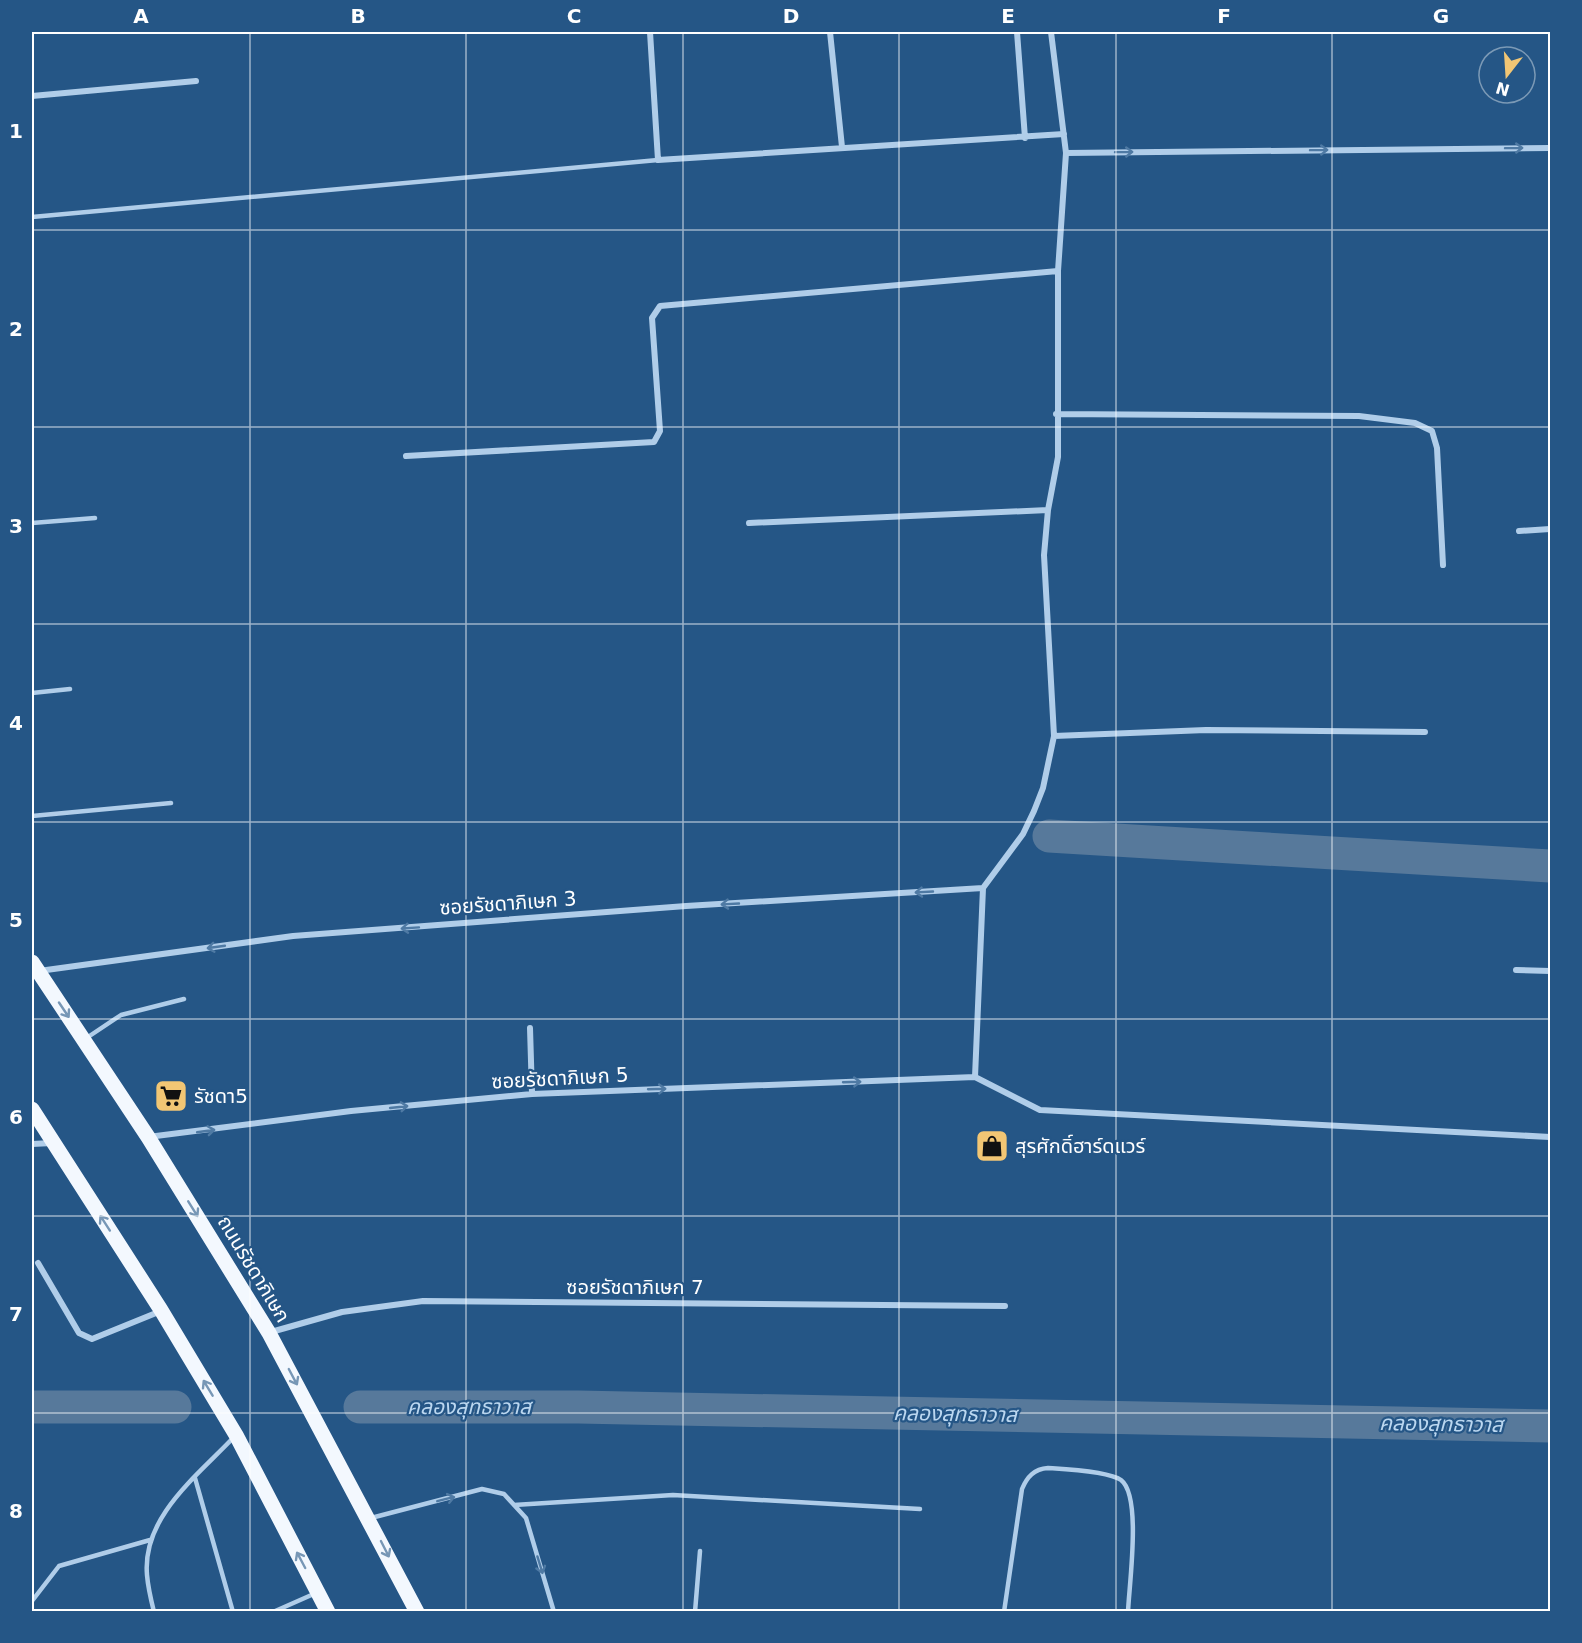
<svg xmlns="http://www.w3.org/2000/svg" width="1582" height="1643" viewBox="0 0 1582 1643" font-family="'DejaVu Sans','Noto Sans Thai',sans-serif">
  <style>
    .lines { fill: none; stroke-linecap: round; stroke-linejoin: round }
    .canal { stroke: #57799b; stroke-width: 33 }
    .service { stroke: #b0cde9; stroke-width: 4.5 }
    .minor { stroke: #b0cde9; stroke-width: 6 }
    .primary { stroke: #f3f8fe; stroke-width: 15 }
    .oneway { stroke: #4f7aa4 }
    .oneway2 { stroke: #7797b6 }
    .grid { fill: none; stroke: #fff; stroke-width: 1.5; stroke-opacity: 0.55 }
    .labels { text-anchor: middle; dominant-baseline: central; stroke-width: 4.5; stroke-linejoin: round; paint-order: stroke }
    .street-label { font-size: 20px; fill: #fff; stroke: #255686 }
    .poi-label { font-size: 20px; fill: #fff; stroke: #255686; text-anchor: start }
    .water-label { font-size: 21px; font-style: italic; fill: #bbd7f0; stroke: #255686 }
    .neatline { fill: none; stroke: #fff; stroke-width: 2 }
    .grid-label { font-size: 20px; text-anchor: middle; font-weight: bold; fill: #fff }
  </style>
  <rect width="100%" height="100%" fill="#255686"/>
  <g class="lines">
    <path class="canal" d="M1049 836 1550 866
      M32 1407H175
      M360 1407H578L1550 1426"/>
    <path class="service" d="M32 217 658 160
      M32 523 95 518
      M32 693 70 689
      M32 816 171 803
      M85 1039 121 1015 184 999
      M195 1478 233 1612
      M514 1505 673 1495 920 1509
      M371 1518 482 1489 504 1494 526 1518 554 1612
      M32 1601 59 1566 150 1540
      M154 1612C151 1600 148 1587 147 1575 142 1517 197 1476 233 1438
      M273 1612 316 1593
      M695 1612 700 1551
      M1004 1612 1022 1489C1027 1477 1034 1469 1048 1468 1063 1469 1108 1471 1121 1480 1142 1496 1129 1585 1128 1612"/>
    <path class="minor" d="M650 32 658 160 1064 134
      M830 32 842 147
      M1017 32 1025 138
      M32 96 196 81
      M1066 153 1550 148
      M1056 414 1359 416 1415 423 1432 431 1437 448 1443 565
      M406 456 654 442 660 431 652 318 660 306 1058 271
      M749 523 1048 510
      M1519 531 1550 529
      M1054 736 1206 730 1425 732
      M1516 970 1550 971
      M39 971 293 936 686 906 983 888
      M530 1028 532 1094
      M975 1077 983 888 1023 834 1034 811 1043 788 1054 736 1044 555 1048 510 1058 457V271L1066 153 1051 32
      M148 1137 351 1111 532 1094 975 1077 1040 1110 1550 1137
      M32 1144 52 1143
      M38 1263 79 1333 92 1339 161 1311
      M271 1332 342 1312 423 1301 1005 1306"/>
    <path class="primary" d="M32 962 148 1137 269 1333 417 1612
      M32 1109 161 1310 236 1435 328 1612"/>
  </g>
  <defs><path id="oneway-shaft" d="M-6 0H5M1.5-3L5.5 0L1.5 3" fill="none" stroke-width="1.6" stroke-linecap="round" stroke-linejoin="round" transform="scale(1.5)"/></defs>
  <g class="oneway">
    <use href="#oneway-shaft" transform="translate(1514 148) rotate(-1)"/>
    <use href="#oneway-shaft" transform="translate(1319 150) rotate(-1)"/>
    <use href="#oneway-shaft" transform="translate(1124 152) rotate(-1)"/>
    <use href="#oneway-shaft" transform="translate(924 892) rotate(177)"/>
    <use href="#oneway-shaft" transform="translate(730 904) rotate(177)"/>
    <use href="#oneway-shaft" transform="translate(410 928) rotate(176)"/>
    <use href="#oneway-shaft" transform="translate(216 947) rotate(172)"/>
    <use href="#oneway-shaft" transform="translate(852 1082) rotate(-2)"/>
    <use href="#oneway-shaft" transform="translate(657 1089) rotate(-2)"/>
    <use href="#oneway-shaft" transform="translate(399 1107) rotate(-6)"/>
    <use href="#oneway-shaft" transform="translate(206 1131) rotate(-8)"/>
    <use href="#oneway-shaft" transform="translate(446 1499) rotate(-14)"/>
    <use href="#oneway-shaft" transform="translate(540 1565) rotate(73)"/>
  </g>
  <g class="oneway2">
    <use href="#oneway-shaft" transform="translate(64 1010) rotate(56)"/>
    <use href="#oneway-shaft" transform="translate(193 1209) rotate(58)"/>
    <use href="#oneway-shaft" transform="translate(105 1223) rotate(-123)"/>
    <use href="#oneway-shaft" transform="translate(293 1377) rotate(62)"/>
    <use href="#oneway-shaft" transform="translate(208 1388) rotate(-121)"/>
    <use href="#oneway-shaft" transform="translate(385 1549) rotate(63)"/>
    <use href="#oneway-shaft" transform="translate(301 1560) rotate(-118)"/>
  </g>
  <path class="grid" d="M250 32V1612M466 32V1612M683 32V1612M899 32V1612M1116 32V1612M1332 32V1612M32 230H1550M32 427H1550M32 624H1550M32 822H1550M32 1019H1550M32 1216H1550M32 1413H1550"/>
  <defs>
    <g id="supermarket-square" transform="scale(1.725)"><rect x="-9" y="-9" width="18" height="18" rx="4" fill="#f2c674" stroke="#255686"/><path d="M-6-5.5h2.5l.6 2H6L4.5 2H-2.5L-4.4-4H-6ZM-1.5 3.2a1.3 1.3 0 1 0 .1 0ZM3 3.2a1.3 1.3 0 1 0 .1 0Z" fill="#111"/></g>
    <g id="shop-square" transform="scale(1.725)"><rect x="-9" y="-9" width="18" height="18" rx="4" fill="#f2c674" stroke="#255686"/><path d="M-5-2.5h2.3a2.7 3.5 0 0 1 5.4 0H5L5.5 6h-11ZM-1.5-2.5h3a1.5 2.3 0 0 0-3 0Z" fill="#111"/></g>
  </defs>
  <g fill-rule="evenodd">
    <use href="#supermarket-square" x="171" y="1096"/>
    <use href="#shop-square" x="992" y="1146"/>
  </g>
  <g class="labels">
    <g class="street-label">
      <text transform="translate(508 903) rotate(-4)">ซอยรัชดาภิเษก 3</text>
      <text transform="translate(560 1078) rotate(-3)">ซอยรัชดาภิเษก 5</text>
      <text transform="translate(254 1269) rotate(59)">ถนนรัชดาภิเษก</text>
      <text x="635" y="1287">ซอยรัชดาภิเษก 7</text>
    </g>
    <g class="poi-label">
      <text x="194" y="1096">รัชดา5</text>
      <text x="1015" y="1146">สุรศักดิ์ฮาร์ดแวร์</text>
    </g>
    <g class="water-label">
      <text x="469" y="1407">คลองสุทธาวาส</text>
      <text transform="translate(955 1414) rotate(1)">คลองสุทธาวาส</text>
      <text transform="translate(1441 1424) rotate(1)">คลองสุทธาวาส</text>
    </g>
  </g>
  <rect width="1582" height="1643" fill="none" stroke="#255686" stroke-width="66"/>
  <g transform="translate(1507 75) rotate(197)"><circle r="28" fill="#255686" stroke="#7c9ab6" stroke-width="1.5"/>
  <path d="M0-4.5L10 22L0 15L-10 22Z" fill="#f2c674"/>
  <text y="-9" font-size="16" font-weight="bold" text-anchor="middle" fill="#ffffff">N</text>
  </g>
  <rect x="33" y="33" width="1516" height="1577" class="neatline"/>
  <g class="grid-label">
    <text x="141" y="23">A</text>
    <text x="358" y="23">B</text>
    <text x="574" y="23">C</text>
    <text x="791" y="23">D</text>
    <text x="1008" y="23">E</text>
    <text x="1224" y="23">F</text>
    <text x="1441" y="23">G</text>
    <text x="16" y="138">1</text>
    <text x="16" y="336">2</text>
    <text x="16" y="533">3</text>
    <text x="16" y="730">4</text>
    <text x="16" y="927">5</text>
    <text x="16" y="1124">6</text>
    <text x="16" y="1321">7</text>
    <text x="16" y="1518">8</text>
  </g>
</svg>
